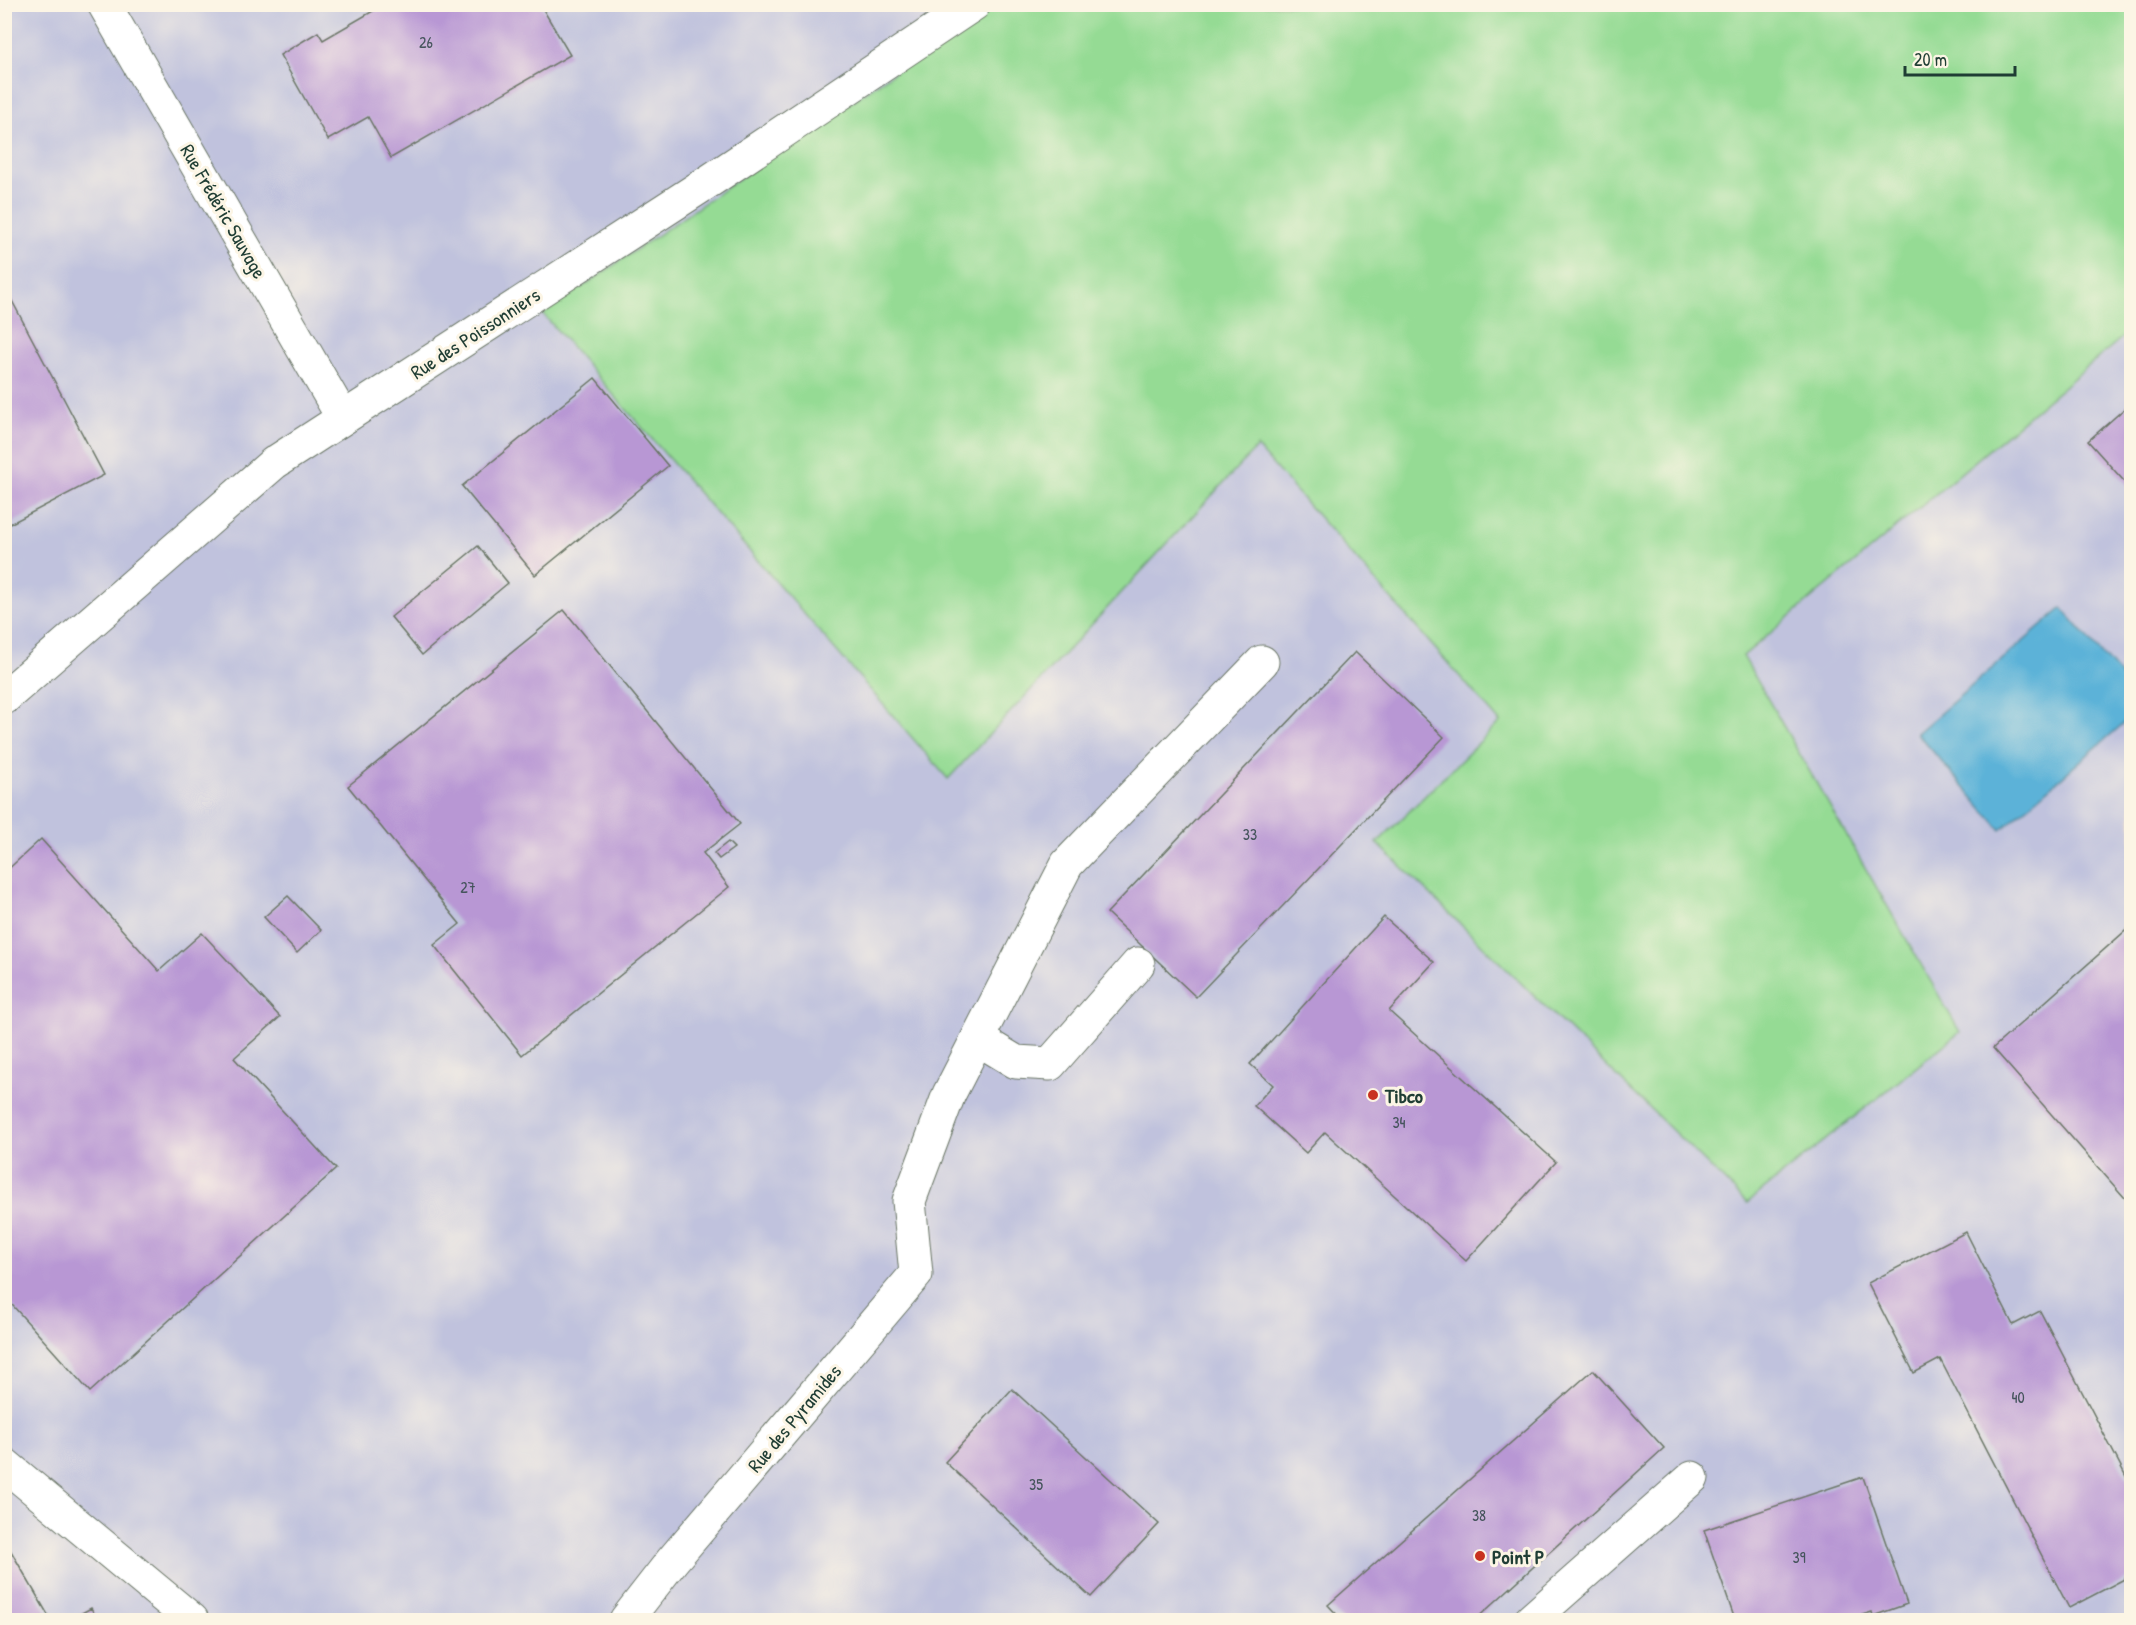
<svg xmlns="http://www.w3.org/2000/svg" width="2136" height="1625" viewBox="0 0 2136 1625" font-family="'Patrick Hand',sans-serif">
  <style>
    .industrial { fill: #c0c2dd }
    .green { fill: #95db94; stroke: #5a8c64; stroke-width: 1.5 }
    .water { fill: #5bb2d8; stroke: #3d7886; stroke-width: 1.5 }
    .building { fill: #b897d4 }
    .lines { fill: none; stroke-linecap: round; stroke-linejoin: round }
    .minor-casing { stroke: #697565; stroke-width: 35 }
    .minor { stroke: #fff; stroke-width: 33 }
    .poi-dot { fill: #c8321e; stroke: #fcf5e5; stroke-width: 2 }
    .labels { text-anchor: middle; dominant-baseline: central; stroke-width: 6; stroke-linejoin: round; paint-order: stroke }
    .number-label { font-size: 16px; fill: #45545c }
    .street-label { font-size: 20px; fill: #1f3d34; stroke: #fcf5e5 }
    .poi-label { font-size: 20px; font-weight: bold; fill: #1f3d34; stroke: #fcf5e5; text-anchor: start }
  </style>
  <rect width="100%" height="100%" fill="#fcf5e5"/>
  <filter id="ink" filterUnits="userSpaceOnUse"><feTurbulence type="fractalNoise" baseFrequency=".0167" numOctaves="2"/><feDisplacementMap in="SourceGraphic" scale="12" xChannelSelector="R" yChannelSelector="G"/><feConvolveMatrix kernelMatrix="1 2 1 2 8 2 1 2 1" color-interpolation-filters="sRGB"/></filter>
  <filter id="wash" filterUnits="userSpaceOnUse"><feTurbulence type="fractalNoise" baseFrequency=".008" numOctaves="4" result="noise"/><feDisplacementMap in="SourceGraphic" scale="24" xChannelSelector="R" yChannelSelector="G"/><feGaussianBlur stdDeviation="1.35" result="paint"/><feColorMatrix in="noise" values="0 0 0 0 0 0 0 0 0 0 0 0 0 0 0 0 0 1.4 0 .05"/><feComposite in="paint" operator="in"/></filter>
  <g filter="url(#wash)">
    <rect width="100%" height="100%" fill="#f3dec0"/>
    <path class="industrial" d="M5 5H2131V1620H5Z"/>
    <path class="green" d="M992 5H2131V330L1743 656 1960 1032 1747 1203 1377 843 1500 722 1257 447 948 779 543 314Z"/>
    <path class="water" d="M2062 608 2131 688V717L2001 830 1917 733Z"/>
    <g id="blocks">
      <path class="building" d="M385 4H540L570 55 391 158 368 117 328 140 280 55 318 32 323 40Z
        M10 297 104 475 4 527V300Z
        M595 378 668 466 535 575 462 486Z
        M2132 402V490L2088 441Z
        M478 546 508 583 422 655 391 617Z
        M564 610 740 824 703 853 729 887 522 1055 434 945 460 924 348 786Z
        M1355 652 1444 737 1196 997 1107 913Z
        M41 839 159 971 202 933 280 1017 234 1058 336 1169 90 1392 5 1297V1278L8 1275 4 1271V873Z
        M728 842 734 848 719 859 714 853Z
        M288 896 321 930 297 953 264 917Z
        M1384 917 1434 962 1389 1011 1556 1162 1466 1261 1325 1132 1306 1153 1254 1106 1273 1085 1250 1064Z
        M2132 925V1206L1993 1048Z
        M1966 1232 2013 1325 2040 1311 2132 1488V1575L2069 1608 1940 1359 1914 1373 1868 1283Z
        M1593 1370 1664 1448 1475 1620H1342L1328 1605Z
        M1012 1389 1159 1524 1091 1597 945 1462Z
        M1863 1477 1907 1604 1873 1616 1872 1612 1846 1620H1735L1704 1530Z
        M8 1546 51 1620H4V1548Z
        M91 1608 98 1620H69Z"/>
    </g>
  </g>
  <g filter="url(#ink)">
    <use href="#blocks" fill-opacity="0" stroke="#697565" stroke-width="1.5"/>
    <g class="lines">
      <g class="minor-casing">
        <path id="minor" d="M104 4 343 418
          M4 698 274 463 711 180 974 4
          M978 1039 1016 1062 1050 1064 1138 964
          M4 1464 192 1620
          M626 1620 672 1561 916 1274 909 1201 949 1094 1067 864 1262 662
          M1531 1620 1692 1478"/>
      </g>
      <use href="#minor" class="minor"/>
    </g>
  </g>
  <g class="poi-dot">
    <circle cx="1373" cy="1095" r="6"/>
    <circle cx="1480" cy="1556" r="6"/>
  </g>
  <g class="labels">
    <g class="number-label">
      <text x="426" y="42">26</text>
      <text x="1250" y="834">33</text>
      <text x="468" y="887">27</text>
      <text x="1399" y="1122">34</text>
      <text x="2018" y="1397">40</text>
      <text x="1036" y="1484">35</text>
      <text x="1479" y="1515">38</text>
      <text x="1799" y="1557">39</text>
    </g>
    <g class="street-label">
      <text transform="translate(224 211) rotate(60)">Rue Frédéric Sauvage</text>
      <text transform="translate(475 333) rotate(-33)">Rue des Poissonniers</text>
      <text transform="translate(794 1418) rotate(-50)">Rue des Pyramides</text>
    </g>
    <g class="poi-label">
      <text x="1385" y="1095">Tibco</text>
      <text x="1492" y="1556">Point P</text>
    </g>
  </g>
  <rect width="2136" height="1625" fill="none" stroke="#fcf5e5" stroke-width="24"/>
  <path d="M1905 66v9h110v-9" fill="none" stroke="#1f3d34" stroke-width="3"/>
  <text x="1914" y="66" font-size="18" fill="#1f3d34" stroke="#fcf5e5" stroke-width="4.5" paint-order="stroke">20 m</text>
</svg>
